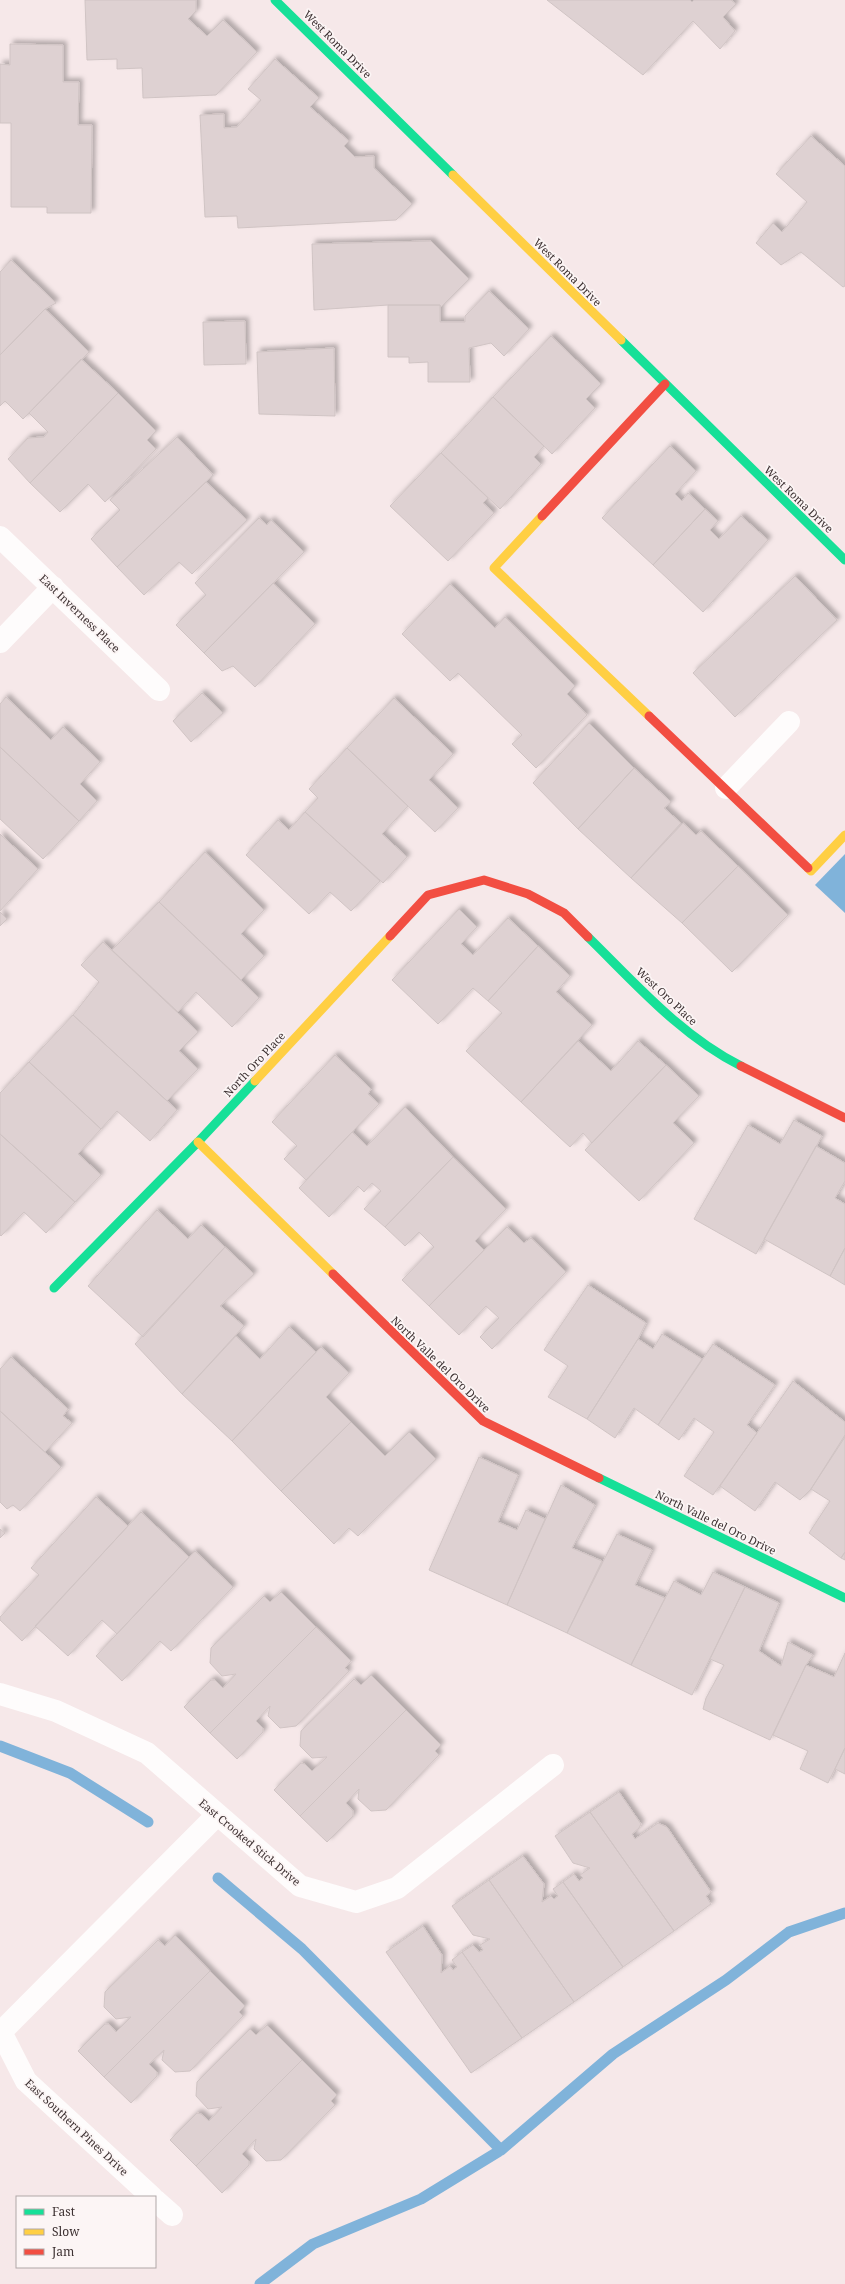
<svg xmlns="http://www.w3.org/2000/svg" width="845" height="2284" viewBox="0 0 845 2284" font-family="'Noto Serif',serif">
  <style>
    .water { fill: #80b3da }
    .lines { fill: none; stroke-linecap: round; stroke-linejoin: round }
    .stream { stroke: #80b3da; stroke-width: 11 }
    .building { fill: #ded1d2; stroke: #d0c4c4; filter: url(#shadow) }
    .street { stroke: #fefcfc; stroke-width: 22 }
    .fast { stroke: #16e098; stroke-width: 9 }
    .slow { stroke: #ffcf43; stroke-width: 9 }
    .jam { stroke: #f24e42; stroke-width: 9 }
    .labels { text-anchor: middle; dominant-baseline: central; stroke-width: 3.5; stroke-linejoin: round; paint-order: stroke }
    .street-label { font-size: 11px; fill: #3d3132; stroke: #fcf5f5 }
  </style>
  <defs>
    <filter id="shadow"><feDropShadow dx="3.5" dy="-3.5" stdDeviation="2" flood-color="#0004"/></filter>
  </defs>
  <rect width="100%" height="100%" fill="#f6e8e9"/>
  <path class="water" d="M845 854V913L815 885Z"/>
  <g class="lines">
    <path class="stream" d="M0 1746 70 1773 148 1822
      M218 1878 302 1949 501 2150
      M260 2284 313 2244 421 2199 501 2150 613 2054 726 1980 789 1932 845 1913"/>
  </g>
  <path class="building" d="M85 0H196V11L188 19 207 36 223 20 257 52 216 95 143 98 142 68 117 69V59L87 60Z
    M547 0H690L692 2 694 0H731L736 4 723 17 735 31 720 49 693 21 643 75Z
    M10 44 63 45V82H79L78 125H92L91 213H47V207H11V123H0V64L10 65Z
    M275 59 319 98 310 107 349 141 344 146 355 157 374 156V168L412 204 396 220 238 228 237 216 205 217 200 115 224 114V128L237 127 261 100 248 89Z
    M811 136 845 166V286L843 287 801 252 781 265 756 243 773 223 782 232 807 202 776 174Z
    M431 241 469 279 441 307 440 305H388L314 310 312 244Z
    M11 260 56 303 45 309 0 355V272Z
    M489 291 529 329 504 356 491 343 469 348 470 382H428V362L409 363V357H388V305H440V322H465V316Z
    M45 309 89 352 23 419 5 401 0 406V355Z
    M245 321 246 364 204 365 203 322Z
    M551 336 601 384 586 399 595 408 552 454 493 397Z
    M334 348 335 416 259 414 257 352Z
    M81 359 118 393 30 483 8 459 28 438 44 437 48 432 29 413Z
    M118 393 156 431 147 440 156 449 105 502 88 484 60 512 30 483Z
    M493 397 544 446 534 457 541 464 500 509 441 453Z
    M177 437 213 475 117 567 91 539 120 510 110 500Z
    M670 446 696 471 675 494 682 501 688 493 705 509 653 565 602 518Z
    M441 453 488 498 483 503 494 513 448 561 390 506Z
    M206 482 247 520 192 574 179 562 144 595 117 567Z
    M705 509 718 521 710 530 719 539 741 516 768 540 703 612 653 565Z
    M259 518 267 525 271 520 304 552 204 653 176 625 206 595 195 583Z
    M795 576 837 620 735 717 693 673Z
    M273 583 315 624 255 687 233 666 222 671 204 653Z
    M450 584 495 628 505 617 575 686 567 694 587 715 536 768 512 744 522 735 458 673 450 681 402 634Z
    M202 693 223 713 191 742 173 721Z
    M6 697 51 740 63 727 100 762 80 784 97 801 79 821 0 747V704Z
    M394 698 453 754 429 780 458 808 435 832 347 748Z
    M589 723 634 768 578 829 533 783Z
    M0 747 79 821 43 859 0 819Z
    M347 748 408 806 382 834 407 857 383 883 305 812 318 798 309 789Z
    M634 768 671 802 664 808 681 823 631 878 578 829Z
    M305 812 380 881 351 911 330 892 309 914 246 855 278 820 289 830Z
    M683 823 696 835 701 831 738 866 682 923 631 878Z
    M0 834 38 869 0 911Z
    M205 852 264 910 241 934 264 956 241 980 159 902Z
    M738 866 788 915 732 972 682 923Z
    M159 902 259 998 232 1027 196 992 178 1012 112 950Z
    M459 909 477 927 461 944 473 955 508 918 538 946 488 1001 473 988 438 1024 392 980Z
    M0 912 7 919 0 926Z
    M103 942 198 1032 179 1051 198 1069 167 1101 73 1015 99 982 81 965Z
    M538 946 570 976 556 992 592 1025 521 1102 466 1051 502 1013 488 1001Z
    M73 1015 177 1110 150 1141 117 1111 101 1129 29 1062Z
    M578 1041 611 1071 638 1041 666 1065 592 1143 583 1133 570 1147 521 1102Z
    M335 1055 371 1089 368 1094 379 1104 306 1180 284 1159 297 1146 272 1122Z
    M29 1062 101 1129 78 1154 101 1175 75 1202 0 1134V1093Z
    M666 1065 699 1096 673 1123 694 1143 639 1201 585 1150Z
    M405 1107 453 1157 385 1227 364 1209 381 1191 372 1183 364 1192 358 1186 329 1217 299 1188 352 1132 367 1146Z
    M794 1120 822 1136 756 1254 694 1219 748 1125 780 1144Z
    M0 1134 75 1202 46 1233 24 1212 1 1236 0 1235Z
    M816 1146 845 1163V1181L835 1198 845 1204V1248L830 1276 764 1239Z
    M453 1157 506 1209 475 1241 484 1250 429 1306 402 1280 434 1247 419 1232 405 1246 385 1227Z
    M157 1210 188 1239 201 1225 225 1247 143 1337 88 1286Z
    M507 1227 524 1243 531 1238 566 1272 492 1349 480 1337 499 1318 486 1306 459 1335 429 1306Z
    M225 1247 254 1274 220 1306 244 1326 182 1394 135 1344Z
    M845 1248V1285L830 1276Z
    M588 1285 646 1323 638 1339 587 1419 548 1397 568 1366 544 1350Z
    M289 1327 316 1352 232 1441 182 1394 236 1336 260 1359Z
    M662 1334 702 1359 658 1425 634 1408 615 1438 587 1419 638 1339 653 1349Z
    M713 1344 775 1385 747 1425 757 1433 713 1495 684 1476 714 1432 694 1418 679 1440 658 1425Z
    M321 1347 349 1373 326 1397 351 1422 281 1491 232 1441Z
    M11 1357 68 1409 63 1416 72 1423 45 1452 0 1411V1369Z
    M793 1381 845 1422V1437L811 1489 800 1500 775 1482 755 1511 720 1486Z
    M0 1411 61 1467 20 1511 13 1505 7 1509 0 1502Z
    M351 1422 385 1456 409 1432 436 1459 358 1536 349 1528 334 1544 281 1491Z
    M845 1435V1552L841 1558 809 1533 830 1501 811 1489Z
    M479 1457 518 1475 498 1522 517 1530 526 1510 545 1519 507 1605 429 1570Z
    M561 1485 595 1505 572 1548 602 1561 567 1633 507 1605Z
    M96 1497 128 1526 22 1641 0 1620V1617L39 1575 31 1568Z
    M141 1512 189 1557 117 1634 102 1620 68 1656 35 1626Z
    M0 1529 5 1533 0 1538Z
    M617 1534 652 1550 635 1585 665 1598 631 1665 567 1633Z
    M195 1551 233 1587 171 1651 160 1641 122 1681 96 1656Z
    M845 1552V1560L841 1558Z
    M713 1572 745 1587 692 1695 631 1665 674 1581 701 1595Z
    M745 1587 779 1603 759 1651 781 1666 788 1642 813 1655 806 1665 770 1740 703 1709 706 1698 724 1665 710 1659Z
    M281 1592 316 1627 210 1733 184 1707 211 1680H215L223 1688 236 1674 222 1676 210 1663 211 1648 264 1596 270 1602Z
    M316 1627 351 1661 345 1668 349 1671 296 1726 280 1728 268 1716 270 1706 256 1721 263 1728V1732L237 1759 210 1733Z
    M845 1653V1748L828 1783 800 1769 808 1751 773 1735 806 1665 834 1677Z
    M371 1675 406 1710 300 1816 274 1790 301 1763 305 1764 312 1771 327 1757 312 1758 300 1746 301 1731 354 1679 361 1685Z
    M406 1710 441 1745 435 1751 439 1755 386 1810 371 1811 358 1799 359 1789 346 1803 353 1811V1816L327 1842 300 1816Z
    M845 1748V1774L835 1769Z
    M619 1792 641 1824 639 1828 632 1834 635 1839 658 1823 667 1827 711 1892 706 1896 711 1904 674 1931 590 1812Z
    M590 1812 674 1931 623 1967 563 1882 574 1874 579 1881 583 1878 580 1875 590 1868 573 1863 555 1836Z
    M523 1856 544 1884 542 1902 551 1896 554 1899 558 1896 553 1889 563 1882 623 1967 574 2002 489 1880Z
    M489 1880 574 2002 522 2038 462 1952 473 1945 479 1952 483 1950 480 1945 490 1939 473 1935 452 1906Z
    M423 1926 442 1955 441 1973 450 1966 453 1970 457 1967 452 1960 462 1952 522 2038 471 2073 386 1952Z
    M175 1935 210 1971 104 2077 78 2051 105 2024H109L116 2032 131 2017 116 2019 104 2007 105 1992 158 1940 165 1946Z
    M210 1971 245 2006 239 2012 243 2016 190 2071 175 2072 162 2060 164 2050 149 2064 157 2072V2076L131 2103 104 2077Z
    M267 2025 302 2060 196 2166 170 2140 197 2113 201 2114 209 2121 222 2107 208 2109 196 2096 197 2082 250 2029 256 2035Z
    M302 2060 337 2095 331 2101 335 2105 281 2160 266 2161 254 2149 256 2139 242 2154 249 2161V2165L222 2193 196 2166Z"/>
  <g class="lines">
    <path class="street" d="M0 537 159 690
      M0 642 53 587
      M726 788 789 722
      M0 1694 56 1711 147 1753 300 1886 356 1902 397 1888 553 1765
      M0 2030 26 2081 152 2197
      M2 2031 217 1815
      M155 2200 172 2215"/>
    <path class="fast" d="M275 0 453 175
      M621 340 845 560
      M588 937C635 983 681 1036 741 1066
      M54 1288 198 1142 255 1081
      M599 1478 845 1598"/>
    <path class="slow" d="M453 175 621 340
      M542 516 494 568 649 716
      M808 868 811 871 845 835
      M255 1081 390 936
      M198 1142 333 1274"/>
    <path class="jam" d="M542 516 665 384
      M649 716 808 868
      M390 936 428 895 484 880 528 894 564 913 588 937
      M741 1066 845 1118
      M333 1274 483 1421 599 1478"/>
  </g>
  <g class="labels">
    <g class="street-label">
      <text transform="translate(338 44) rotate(45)">West Roma Drive</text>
      <text transform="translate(568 272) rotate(45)">West Roma Drive</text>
      <text transform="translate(799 499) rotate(44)">West Roma Drive</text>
      <text transform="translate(80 613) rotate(44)">East Inverness Place</text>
      <text transform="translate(667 996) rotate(43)">West Oro Place</text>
      <text transform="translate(254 1064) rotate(-47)">North Oro Place</text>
      <text transform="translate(441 1364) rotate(44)">North Valle del Oro Drive</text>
      <text transform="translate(716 1522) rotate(26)">North Valle del Oro Drive</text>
      <text transform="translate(250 1842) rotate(40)">East Crooked Stick Drive</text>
      <text transform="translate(77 2127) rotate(43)">East Southern Pines Drive</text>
    </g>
  </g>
  <rect x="16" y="2196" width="140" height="72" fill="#fcf5f5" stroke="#b0a7a7"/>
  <rect x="24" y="2209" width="20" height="6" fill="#16e098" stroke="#b0a7a7"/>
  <text x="52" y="2216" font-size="12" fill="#3d3132">Fast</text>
  <rect x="24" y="2229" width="20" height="6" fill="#ffcf43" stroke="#b0a7a7"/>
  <text x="52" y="2236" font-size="12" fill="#3d3132">Slow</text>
  <rect x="24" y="2249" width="20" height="6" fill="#f24e42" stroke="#b0a7a7"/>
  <text x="52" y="2256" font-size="12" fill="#3d3132">Jam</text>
</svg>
